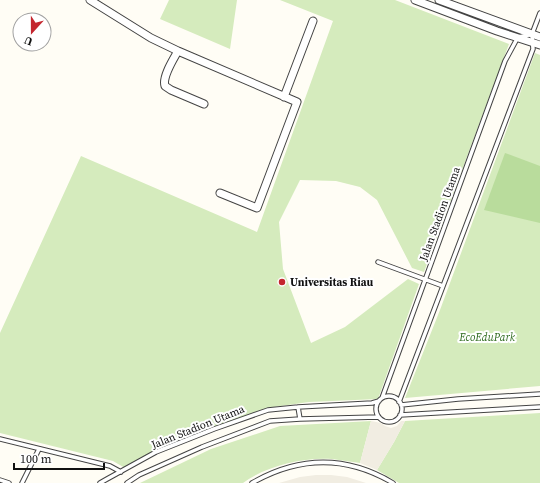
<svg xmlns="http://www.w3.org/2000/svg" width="540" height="483" viewBox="0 0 540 483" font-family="'Source Serif 4',serif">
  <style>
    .green { fill: #d5ebbd }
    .forest { fill: #b9dc9c }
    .plaza { fill: #f1ede2 }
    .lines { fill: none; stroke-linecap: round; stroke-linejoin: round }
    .service-casing { stroke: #444; stroke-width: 5.5 }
    .minor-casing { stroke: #444; stroke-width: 9 }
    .service { stroke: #fff; stroke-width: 3.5 }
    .minor { stroke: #fff; stroke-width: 7 }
    .poi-dot { fill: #c4262e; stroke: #fff; stroke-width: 1.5 }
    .labels { text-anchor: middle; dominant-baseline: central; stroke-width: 4; stroke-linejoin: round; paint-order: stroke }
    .street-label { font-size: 11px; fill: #111; stroke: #fff }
    .poi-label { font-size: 11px; font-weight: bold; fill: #111; stroke: #fff; text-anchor: start }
    .park-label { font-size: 11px; font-style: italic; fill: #2f6b1f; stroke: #fff }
  </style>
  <rect width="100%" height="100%" fill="#fffdf5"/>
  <path class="green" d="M169 0H237L230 49 160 19Z
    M280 0H395L509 44 424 272 412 268 377 200 360 187 336 181 300 180 279 222 283 269 311 343 345 327 408 279 419 284 378 399 309 402 267 408 183 438 125 468 113 461 0 433V333L81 156 257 232 333 21Z
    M535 53 540 55V386L405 398 440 310Z
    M540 413V483H399L377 470 394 442 405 421Z
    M371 421 360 463C351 462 341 460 332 459 303 457 266 466 243 483H140L211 449 280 426Z"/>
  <path class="forest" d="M505 153 540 166V223L484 210Z"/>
  <path class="plaza" d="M371 421 381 423 385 426 391 428 397 426 401 421H405L394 442 377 470 360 463Z
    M316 475H331L347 477 366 483H279L300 477Z"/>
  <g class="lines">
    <g class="service-casing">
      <path id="service" d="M378 262 443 286
        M376 409a13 13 0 1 1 26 0a13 13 0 1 1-26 0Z
        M382 398 505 61 518 37 529 35
        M399 402 533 49 532 34 540 13
        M401 405 458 399 540 394
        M298 407 300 419
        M400 415 540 407
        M0 439 110 466 121 472
        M0 480 9 483
        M22 483 39 449
        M100 483 107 479 156 452 214 429 268 410 298 407 372 403 379 401
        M127 483 139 475 202 447 270 421 300 419 378 417
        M252 483C299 456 346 455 393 483"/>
    </g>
    <g class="minor-casing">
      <path id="minor" d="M90 0 151 38 178 51 297 102 257 208 220 193
        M415 0 497 31 540 45
        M439 0 540 37
        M178 51C173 60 162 77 165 86L171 90 204 104
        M284 97 313 21"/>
    </g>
    <use href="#service" class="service"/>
    <use href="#minor" class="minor"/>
  </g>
  <circle class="poi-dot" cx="282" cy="282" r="4"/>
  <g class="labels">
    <g class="street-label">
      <text transform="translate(440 214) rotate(-70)">Jalan Stadion Utama</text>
      <text transform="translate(198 427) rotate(-22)">Jalan Stadion Utama</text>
    </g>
    <g class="poi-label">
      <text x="290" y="282">Universitas Riau</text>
    </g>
    <g class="park-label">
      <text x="487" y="337">EcoEduPark</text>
    </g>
  </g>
  <g transform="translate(32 32) rotate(201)"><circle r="19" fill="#ffffff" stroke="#a0a0a0"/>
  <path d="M0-3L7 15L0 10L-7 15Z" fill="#c4262e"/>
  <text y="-6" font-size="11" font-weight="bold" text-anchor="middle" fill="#111111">U</text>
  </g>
  <path d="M14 463v6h90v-6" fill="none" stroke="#111111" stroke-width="2"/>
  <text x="20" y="463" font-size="12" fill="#111111" stroke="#ffffff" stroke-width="3" paint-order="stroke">100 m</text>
</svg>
